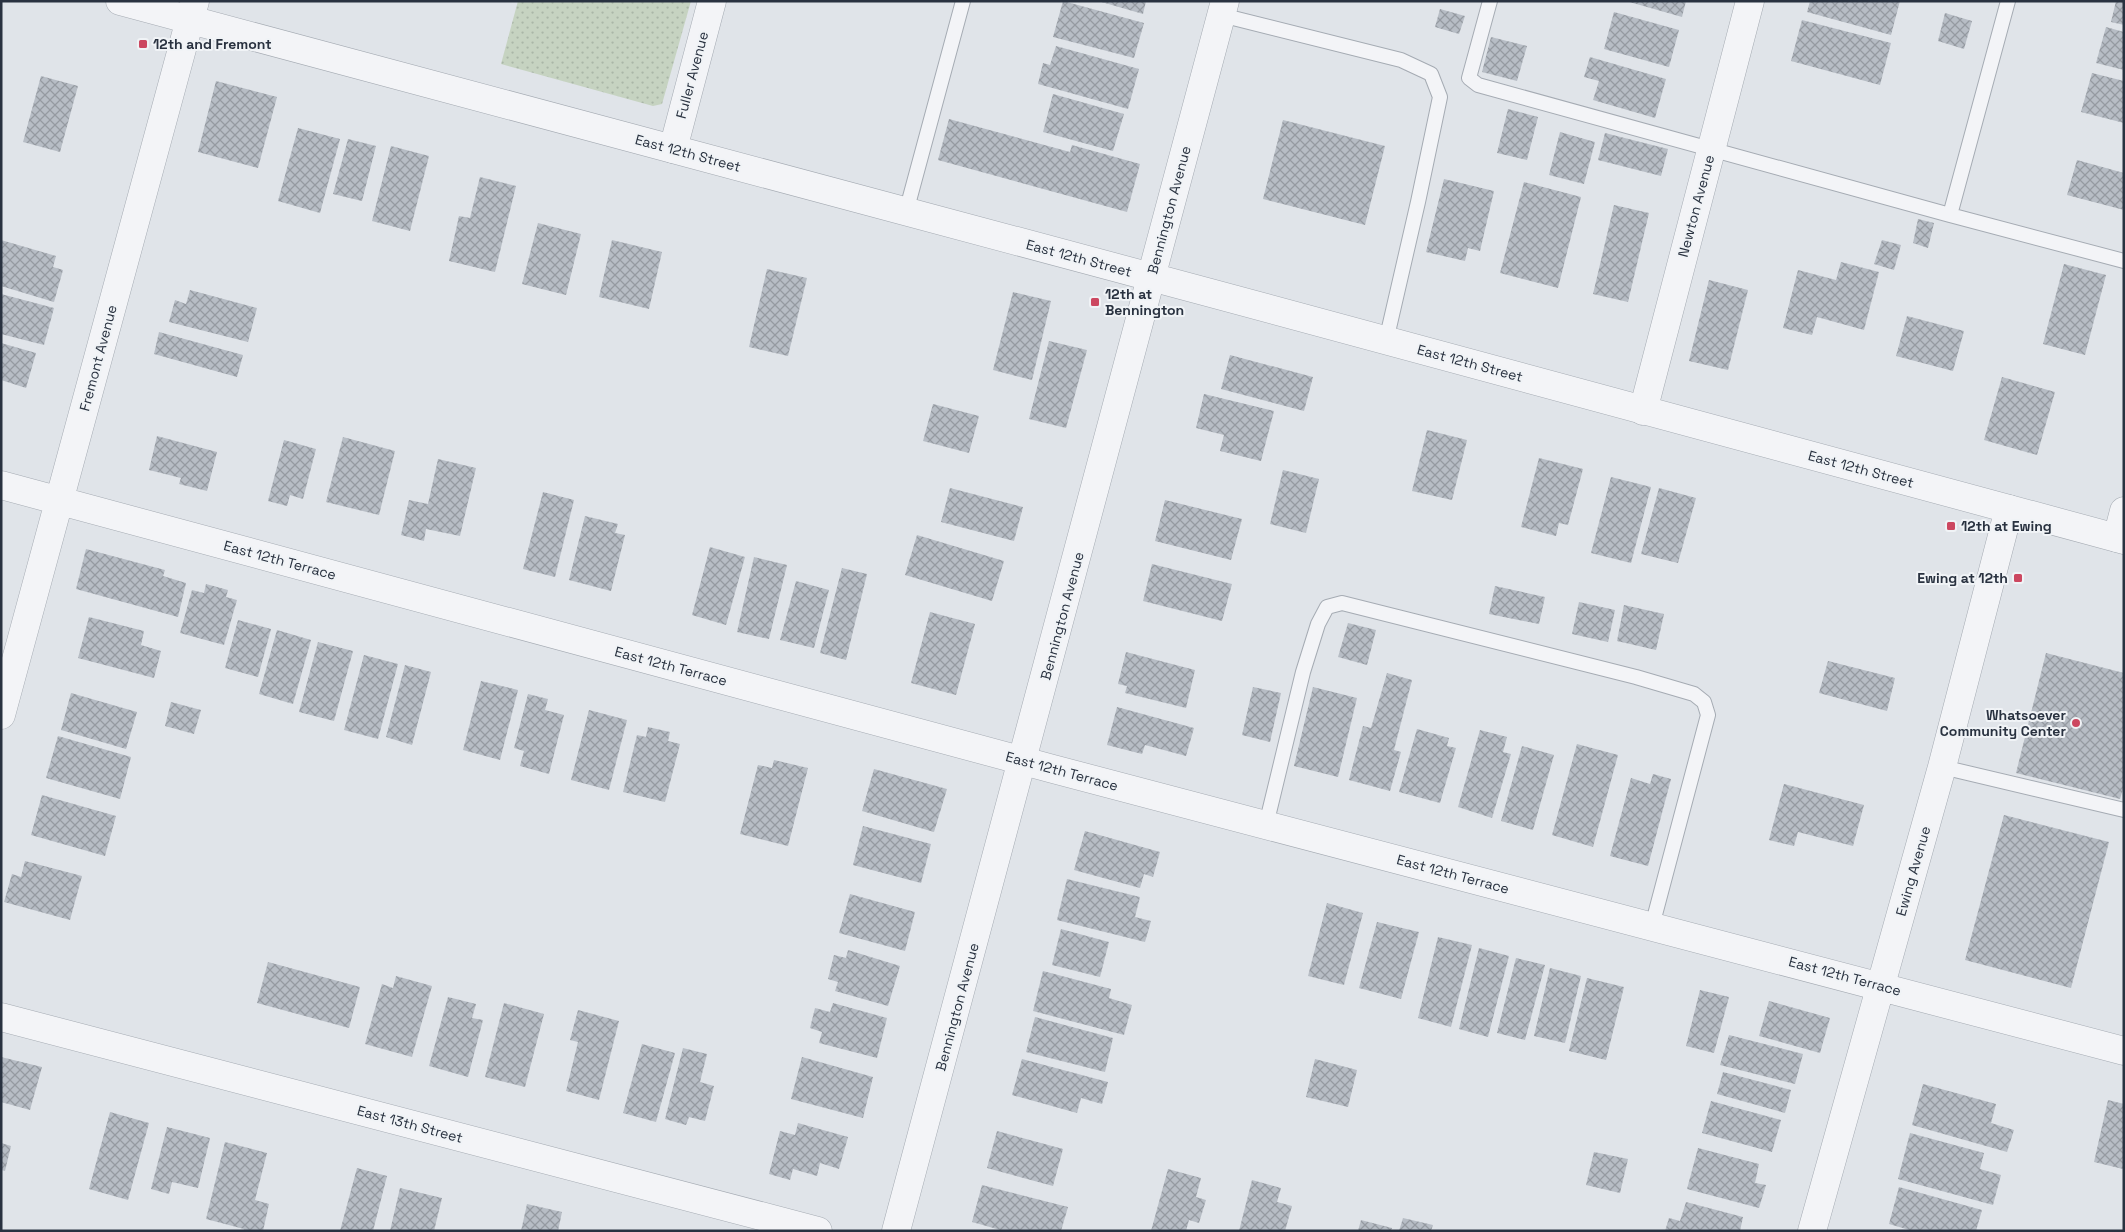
<svg xmlns="http://www.w3.org/2000/svg" width="2125" height="1232" viewBox="0 0 2125 1232" font-family="'Space Grotesk',sans-serif">
  <style>
    .grass { fill: url(#grass-dots) }
    .building { fill: url(#building-cross-hatch) }
    .lines { fill: none; stroke-linecap: round; stroke-linejoin: round }
    .service-casing { stroke: #a5abb3; stroke-width: 16 }
    .minor-casing { stroke: #a5abb3; stroke-width: 29 }
    .tertiary-casing { stroke: #a5abb3; stroke-width: 29 }
    .service { stroke: #f3f4f7; stroke-width: 14 }
    .minor { stroke: #f3f4f7; stroke-width: 28 }
    .tertiary { stroke: #f3f4f7; stroke-width: 28 }
    .poi-dot { fill: #cc4760; stroke: #f0f3f6; stroke-width: 2 }
    .labels { text-anchor: middle; dominant-baseline: central; stroke-width: 4; stroke-linejoin: round; paint-order: stroke }
    .poi-label { font-size: 14px; font-weight: bold; fill: #293240; stroke: #f0f3f6; text-anchor: start }
    .street-label { font-size: 14px; fill: #293240; stroke: #f0f3f6 }
  </style>
  <defs>
    <pattern id="grass-dots" width="8" height="8" patternUnits="userSpaceOnUse" patternTransform="scale(1.25)"><rect width="8" height="8" fill="#c6d3c1"/><path d="M2 2h.1M6 6h.1" fill="none" stroke="#aab6a7" stroke-width="1.8" stroke-linecap="round"/></pattern>
    <pattern id="building-cross-hatch" width="8" height="8" patternUnits="userSpaceOnUse" patternTransform="scale(1.25)"><rect width="8" height="8" fill="#b7bdc5"/><path d="M0 0l8 8M0 8l8-8" fill="none" stroke="#959aa1"/></pattern>
  </defs>
  <rect width="100%" height="100%" fill="#e0e4e9"/>
  <path class="grass" d="M518 1H691L662 104 653 106 501 64Z"/>
  <path class="building" d="M1063 1 1144 23 1134 58 1053 37Z
    M1098 1H1146L1143 14Z
    M1626 1H1686L1682 17Z
    M1810 1H1900L1891 35 1807 12Z
    M2116 1H2124V25L2111 22Z
    M1440 9 1465 16 1459 34 1435 27Z
    M1614 12 1679 30 1669 67 1604 49Z
    M1945 13 1972 21 1964 49 1938 41Z
    M1802 20 1891 43 1880 85 1791 61Z
    M2106 27 2124 32V70L2096 63Z
    M1491 37 1527 46 1517 81 1482 72Z
    M1056 46 1139 69 1128 109 1038 84 1043 63 1050 65Z
    M1590 57 1666 79 1655 118 1593 100 1599 81 1584 77Z
    M2092 73 2124 81V123L2081 112Z
    M41 76 78 86 60 152 23 142Z
    M216 81 277 97 258 168 198 152Z
    M1053 94 1124 114 1113 151 1043 132Z
    M1508 109 1538 117 1527 160 1497 153Z
    M949 119 1070 152 1072 145 1140 164 1127 212 938 160Z
    M1283 120 1385 146 1365 225 1263 199Z
    M298 128 340 139 320 213 278 201Z
    M1560 132 1595 142 1584 184 1549 175Z
    M1605 133 1668 149 1661 176 1598 160Z
    M348 139 376 146 362 201 333 194Z
    M391 146 429 156 410 231 372 221Z
    M2077 160 2124 173V210L2067 195Z
    M480 177 516 186 495 272 449 261 459 216 470 218Z
    M1444 179 1494 191 1480 251 1468 248 1465 261 1426 252Z
    M1524 182 1581 197 1558 288 1500 273Z
    M1614 205 1649 213 1628 302 1593 294Z
    M1918 219 1934 223 1928 248 1913 243Z
    M538 223 581 234 566 295 522 284Z
    M1 240 56 256 53 267 63 270 54 302 1 286Z
    M612 240 662 252 649 309 599 297Z
    M1882 240 1901 245 1894 270 1874 264Z
    M1841 262 1879 272 1864 330 1817 317 1812 335 1783 328 1798 270 1836 280Z
    M2064 264 2106 275 2085 355 2043 344Z
    M767 269 807 278 788 356 749 347Z
    M1709 280 1748 290 1728 370 1689 361Z
    M190 290 257 308 248 342 169 322 175 300 186 304Z
    M1013 292 1051 301 1032 380 993 370Z
    M1 294 54 308 44 345 1 334Z
    M1907 316 1964 331 1953 371 1896 356Z
    M159 332 243 355 237 377 154 354Z
    M1049 341 1087 350 1066 428 1029 419Z
    M1 343 36 353 26 388 1 380Z
    M1230 355 1313 377 1304 411 1221 389Z
    M2002 377 2055 392 2037 455 1984 440Z
    M1204 394 1274 411 1261 461 1220 451 1224 435 1196 428Z
    M933 404 979 416 969 453 923 441Z
    M1427 430 1467 440 1452 500 1412 491Z
    M157 436 217 452 207 491 179 484 181 478 149 470Z
    M343 437 395 451 379 515 326 502Z
    M284 440 316 449 303 499 290 495 287 506 268 501Z
    M1539 458 1583 469 1568 525 1559 523 1556 536 1521 527Z
    M438 459 476 468 460 536 426 529 424 541 401 535 409 500 428 504Z
    M1283 470 1319 479 1306 533 1270 524Z
    M1611 477 1651 487 1631 563 1591 553Z
    M950 488 1023 507 1014 541 941 522Z
    M1659 488 1696 498 1678 563 1641 554Z
    M543 492 574 500 555 577 523 569Z
    M1165 500 1242 519 1231 560 1155 541Z
    M585 516 618 524 615 533 625 535 611 591 569 580Z
    M917 535 1004 561 992 601 905 575Z
    M710 547 745 557 726 625 692 615Z
    M86 549 165 570 163 576 186 583 178 617 76 589Z
    M754 557 787 565 769 639 737 632Z
    M1152 564 1232 584 1222 621 1143 601Z
    M842 568 867 574 846 660 820 653Z
    M796 581 829 590 814 648 780 640Z
    M206 584 228 590 226 597 237 600 224 645 180 633 192 590 204 593Z
    M1495 586 1545 597 1539 624 1489 614Z
    M1579 602 1615 610 1608 642 1572 634Z
    M1624 605 1664 614 1656 650 1617 641Z
    M930 612 975 624 956 695 911 683Z
    M89 617 144 631 141 645 161 651 154 678 78 658Z
    M238 620 271 629 258 677 225 668Z
    M1348 623 1376 630 1367 665 1338 657Z
    M277 630 311 640 293 704 259 694Z
    M318 642 353 651 334 721 299 712Z
    M1126 652 1195 670 1186 708 1125 693 1127 686 1118 684Z
    M2046 653 2124 673V786L2120 799 2016 773Z
    M364 655 398 664 378 739 344 730Z
    M1828 661 1895 678 1887 711 1819 693Z
    M405 665 431 672 412 745 386 737Z
    M1387 673 1412 680 1394 750 1401 752 1390 791 1349 780 1363 726 1371 728Z
    M481 681 518 690 500 760 463 750Z
    M1253 687 1281 693 1270 742 1242 735Z
    M1313 687 1357 698 1338 777 1294 766Z
    M71 693 137 712 126 749 61 730Z
    M528 694 548 699 545 710 564 715 549 774 520 766 524 751 514 748Z
    M171 702 201 710 194 734 165 726Z
    M1117 707 1194 728 1186 756 1145 745 1142 754 1107 745Z
    M589 710 627 720 609 790 571 780Z
    M648 727 670 732 668 741 680 744 665 802 623 792 637 735 646 737Z
    M1417 729 1449 738 1447 746 1456 748 1440 803 1399 792Z
    M1480 730 1507 737 1503 752 1511 754 1492 818 1458 807Z
    M58 736 131 757 120 799 46 778Z
    M1577 744 1618 755 1593 847 1552 835Z
    M1522 746 1554 755 1533 830 1501 821Z
    M774 760 808 768 788 846 740 834 758 765 772 768Z
    M874 769 947 789 934 832 862 811Z
    M1653 774 1671 779 1648 866 1610 856 1631 778 1650 784Z
    M1784 784 1864 805 1853 846 1798 832 1794 846 1769 840Z
    M42 795 116 816 105 856 31 835Z
    M2004 815 2109 842 2071 988 1965 960Z
    M863 826 931 844 921 883 853 865Z
    M1085 831 1160 852 1153 877 1144 874 1140 888 1074 870Z
    M25 861 82 876 70 920 4 902 12 874 21 877Z
    M1067 879 1140 897 1135 917 1151 921 1145 942 1057 920Z
    M850 894 915 912 905 951 839 933Z
    M1327 903 1363 913 1344 985 1308 976Z
    M1377 922 1419 932 1401 999 1359 988Z
    M1061 929 1109 942 1100 977 1052 965Z
    M1438 937 1472 945 1451 1027 1418 1018Z
    M1479 948 1509 956 1488 1037 1459 1029Z
    M848 950 900 966 888 1006 835 991 838 982 828 979 834 955 846 958Z
    M1516 958 1545 965 1525 1040 1497 1033Z
    M268 962 360 987 349 1028 257 1003Z
    M1550 968 1581 976 1565 1043 1534 1036Z
    M1043 971 1111 989 1109 998 1132 1005 1124 1035 1033 1011Z
    M396 976 432 986 412 1057 365 1044 382 984 393 988Z
    M1587 978 1624 987 1606 1060 1569 1051Z
    M1700 990 1729 997 1714 1053 1686 1046Z
    M448 997 476 1004 472 1018 483 1020 468 1077 429 1066Z
    M1769 1001 1830 1018 1820 1053 1759 1036Z
    M504 1003 544 1014 525 1087 485 1077Z
    M833 1003 887 1018 877 1058 819 1043 822 1032 810 1028 815 1008 830 1012Z
    M578 1010 619 1021 599 1100 566 1091 578 1042 570 1040Z
    M1035 1017 1113 1038 1105 1072 1026 1052Z
    M1729 1035 1803 1054 1795 1084 1720 1065Z
    M642 1044 675 1053 656 1122 623 1113Z
    M683 1048 707 1054 700 1082 714 1086 705 1121 689 1117 686 1125 665 1119Z
    M1 1057 42 1067 30 1110 1 1102Z
    M802 1057 873 1077 863 1118 791 1099Z
    M1022 1059 1108 1082 1102 1104 1081 1098 1077 1113 1012 1095Z
    M1315 1059 1357 1070 1348 1107 1306 1097Z
    M1723 1072 1791 1090 1785 1113 1717 1094Z
    M1923 1084 1996 1104 1991 1123 2014 1130 2007 1152 1912 1125Z
    M2108 1100 2124 1104 2123 1169 2094 1162Z
    M1711 1101 1781 1120 1772 1152 1702 1133Z
    M110 1112 149 1123 128 1200 89 1189Z
    M798 1123 848 1137 839 1169 820 1163 817 1176 793 1169 790 1180 769 1174 780 1131 795 1135Z
    M167 1127 210 1138 198 1188 172 1182 169 1194 151 1189Z
    M997 1131 1063 1149 1053 1186 987 1168Z
    M1910 1133 1984 1153 1980 1169 2001 1175 1993 1205 1898 1179Z
    M225 1142 267 1153 255 1200 269 1204 263 1231H243L244 1229 206 1219Z
    M1 1143 11 1146 5 1171 1 1170Z
    M1698 1148 1759 1164 1755 1183 1766 1185 1759 1208 1687 1189Z
    M1594 1152 1628 1159 1620 1193 1586 1185Z
    M357 1168 387 1176 373 1231H340Z
    M1168 1169 1201 1178 1196 1197 1206 1200 1199 1223 1189 1220 1186 1231H1151Z
    M1252 1180 1281 1188 1277 1202 1292 1206 1285 1231H1239Z
    M982 1185 1068 1207 1061 1231H1004L972 1222Z
    M1899 1187 1982 1210 1976 1231H1913L1889 1224Z
    M400 1188 442 1198 434 1231H390Z
    M1686 1202 1743 1217 1740 1231H1665L1669 1218 1680 1221Z
    M527 1204 562 1212 558 1231H521Z
    M1403 1218 1433 1225 1431 1231H1399Z
    M1361 1220 1392 1228 1391 1231H1358Z"/>
  <g class="lines">
    <g class="service-casing">
      <path id="service" d="M1490 1 1469 78 1478 85 1950 215
        M2008 1 1950 215 2124 261
        M1221 15 1401 60 1431 74 1440 97 1418 202 1386 341
        M906 212 963 1
        M1942 767 2124 810
        M1266 825 1303 672 1318 624 1327 607 1342 603 1636 677 1694 694 1704 702 1708 715 1652 926"/>
    </g>
    <g class="minor-casing">
      <path id="minor" d="M673 149 712 1
        M1643 411 1750 1
        M1 485 1053 769 2124 1051
        M2117 538 2124 511
        M1 715 195 1
        M1 1017 818 1231
        M1812 1231 1942 767 2009 509"/>
    </g>
    <g class="tertiary-casing">
      <path id="tertiary" d="M120 1 1207 292 2124 540
        M896 1231 1225 1"/>
    </g>
    <use href="#service" class="service"/>
    <use href="#minor" class="minor"/>
    <use href="#tertiary" class="tertiary"/>
  </g>
  <g class="poi-dot">
    <rect x="138" y="39" width="10" height="10" rx="2.5"/>
    <rect x="1090" y="297" width="10" height="10" rx="2.5"/>
    <rect x="1946" y="521" width="10" height="10" rx="2.5"/>
    <rect x="2013" y="573" width="10" height="10" rx="2.5"/>
    <circle cx="2076" cy="723" r="5"/>
  </g>
  <g class="labels">
    <g class="poi-label">
      <text x="153" y="44">12th and Fremont</text>
      <text x="1105" y="294">12th at<tspan x="1105" dy="16">Bennington</tspan></text>
      <text x="1961" y="526">12th at Ewing</text>
      <text x="2008" y="578" text-anchor="end">Ewing at 12th</text>
      <text x="2066" y="715" text-anchor="end">Whatsoever<tspan x="2066" dy="16">Community Center</tspan></text>
    </g>
    <g class="street-label">
      <text transform="translate(692 75) rotate(-75)">Fuller Avenue</text>
      <text transform="translate(688 153) rotate(15)">East 12th Street</text>
      <text transform="translate(1696 206) rotate(-75)">Newton Avenue</text>
      <text transform="translate(1169 210) rotate(-75)">Bennington Avenue</text>
      <text transform="translate(1079 258) rotate(15)">East 12th Street</text>
      <text transform="translate(98 358) rotate(-75)">Fremont Avenue</text>
      <text transform="translate(1470 363) rotate(15)">East 12th Street</text>
      <text transform="translate(1861 469) rotate(15)">East 12th Street</text>
      <text transform="translate(280 560) rotate(15)">East 12th Terrace</text>
      <text transform="translate(1062 616) rotate(-75)">Bennington Avenue</text>
      <text transform="translate(671 666) rotate(15)">East 12th Terrace</text>
      <text transform="translate(1062 771) rotate(15)">East 12th Terrace</text>
      <text transform="translate(1913 871) rotate(-74)">Ewing Avenue</text>
      <text transform="translate(1453 874) rotate(15)">East 12th Terrace</text>
      <text transform="translate(1845 976) rotate(15)">East 12th Terrace</text>
      <text transform="translate(957 1007) rotate(-75)">Bennington Avenue</text>
      <text transform="translate(410 1124) rotate(15)">East 13th Street</text>
    </g>
  </g>
  <rect width="2125" height="1232" fill="none" stroke="#293240" stroke-width="5"/>
</svg>
